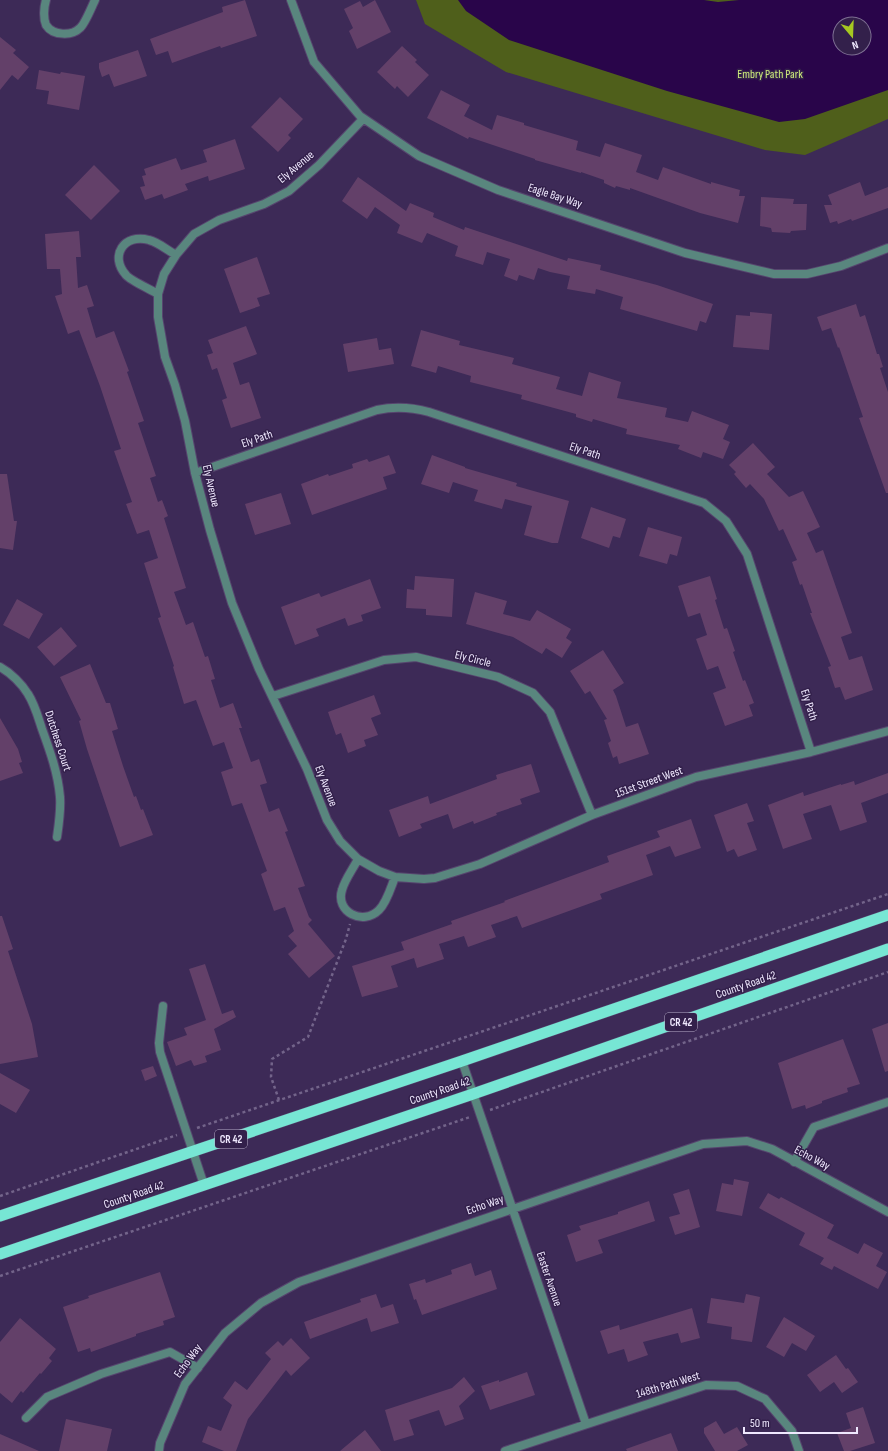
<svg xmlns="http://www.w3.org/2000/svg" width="888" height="1451" viewBox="0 0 888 1451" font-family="'Sofia Sans Condensed',sans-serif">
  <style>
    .green { fill: #4f5f1b; fill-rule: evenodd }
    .water { fill: #29054a; fill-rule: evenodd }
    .building { fill: #634069 }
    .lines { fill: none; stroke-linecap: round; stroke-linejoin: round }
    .service-casing { stroke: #56456e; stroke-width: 10 }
    .minor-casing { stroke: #56456e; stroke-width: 10 }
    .trunk-casing { stroke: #56456e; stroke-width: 12 }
    .path { stroke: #73648a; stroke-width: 2.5; stroke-dasharray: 3 3; stroke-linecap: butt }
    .service { stroke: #59867e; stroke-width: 8 }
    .minor { stroke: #59867e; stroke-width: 8 }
    .trunk { stroke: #77e6d4; stroke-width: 11 }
    .labels { text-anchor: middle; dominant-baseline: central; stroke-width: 3; stroke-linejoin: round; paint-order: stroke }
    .shield { fill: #33204b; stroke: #b7acc8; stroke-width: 1 }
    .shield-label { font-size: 11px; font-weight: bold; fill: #efe8fe }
    .park-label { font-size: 12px; fill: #d0ee7c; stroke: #33204b }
    .street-label { font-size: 12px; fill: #efe8fe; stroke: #33204b }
  </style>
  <rect width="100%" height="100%" fill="#3d2a57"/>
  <path class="green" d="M416 0H888V119L805 155 765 150 506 72 425 24ZM840 24H864V48H840Z"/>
  <path class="water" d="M458 0H704L718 2 739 0H888V90L805 119 779 122 667 91 509 40 466 11ZM840 24H864V48H840Z"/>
  <path class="building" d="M245 0 257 36 221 48 220 46 172 63 168 51 156 55 150 39 223 12 222 7Z
    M375 0 391 32 357 49 349 31 353 28 344 9 360 1 363 7Z
    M0 37 16 50 13 53 29 67 18 80 12 75 0 90Z
    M402 46 417 60 415 62 429 75 408 97 397 86 395 89 377 72Z
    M138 50 147 76 114 87 109 74 102 77 99 68V63Z
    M39 70 60 74 61 72 85 76 79 110 47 104 49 91 36 89Z
    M441 90 470 105 464 116 492 130 497 115 524 123V125L578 141 576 150 600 157 605 143 642 155 636 172 658 180 663 167 711 184V182L740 190 739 196H745L738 223 700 213 630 188V190L616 186 615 188 604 183V180L581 172V173L535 160V159L469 137 468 139 427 118Z
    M280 97 303 119 288 135 291 138 278 152 251 127Z
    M235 139 245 169 209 181 208 176 185 184 188 190 164 199 162 194 145 200 140 187 145 186 142 176 146 175 144 169 176 158 181 170 207 162 203 150Z
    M94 165 120 191 91 220 65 195Z
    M358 177 406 211 410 203 434 213 433 217 464 230 465 227 567 261 568 258 601 265 600 270 657 285 713 304 706 323 700 321 697 331 620 309 623 297 596 289 595 294 567 289 570 276 550 272 538 268 534 280 519 275 517 281 504 276 510 259 487 252 483 265 455 256 458 246 427 233 422 243 397 233 400 225 375 207 367 219 342 201Z
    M860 182 865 196 888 187V208L852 221 851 219 838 224 837 221 830 223 824 205H832L828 195Z
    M761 197 794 199 793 204H807L806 230 791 231 790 233 772 232 771 228 760 226Z
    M79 231 81 257H76L78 288 87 285 94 306 87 308 96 338 114 331 129 371 127 372 144 421 138 423 156 476 150 478 158 502 162 500 168 516 164 518 186 588 174 592 186 625 193 622 205 657 208 656 215 679 211 680 220 708 233 703 242 728H239L251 762 259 759 267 783 260 785 269 812 279 808 288 831 285 832 305 886 298 888 309 917 312 920 308 924 335 956 309 978 288 954 297 946 288 936 294 931 285 907 274 911 261 874 267 871 242 803 232 806 221 772 233 768 224 742 213 746 196 700 184 704 173 667 174 666 158 618 161 617 144 563 158 558 149 530 137 534 126 504 132 502 114 451 121 449 100 386 79 330 68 334 55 296 62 294 60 269H47L45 234Z
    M257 257 270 294 257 298 260 306 240 313 224 269Z
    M856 304 860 317 865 315 877 354H879L883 367 880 368 888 392V493H886L859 418 863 417 839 347 838 348 831 328 822 331 817 317Z
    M750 312 772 314 769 350 733 347 736 315 750 316Z
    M246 326 257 354 233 363 240 385 249 382 261 418 231 428 222 400 227 398 217 368 212 370 207 355 213 353 208 340Z
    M421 330 460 341 459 345 514 358 512 364 560 377 556 389 582 396 589 372 621 382 617 398 667 408 665 417 688 422 692 411 729 425 723 439 730 442 723 459 703 452 701 458 678 449 680 445 626 434 627 429 593 419 592 422 576 417V414L521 399 522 395 470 382 471 376 438 366 436 373 411 366Z
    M377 338 379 350 391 348 394 364 348 372 343 344Z
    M753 443 775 467 767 474 789 497 803 491 820 527 807 533 816 553 823 550 852 633 841 637 849 660 862 656 873 690 845 700 840 687 835 688 828 667 831 666 810 613H812L802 584 800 585 792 562 797 560 783 529 779 531 764 499 750 484 746 488 734 474 736 472 729 465Z
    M389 455 396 473 383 477 387 489 312 515 301 484 328 474 329 476 353 468 352 464 367 459 369 462Z
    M432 455 465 467V468L517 483 516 486 569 501 558 543H552L524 535 532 506 505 499 502 509 474 501 478 490 453 482 449 493 421 484Z
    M0 474H7L14 521H17L13 550 0 548Z
    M281 493 291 524 255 535 245 504Z
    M591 507 626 519 620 538 613 536 609 548 581 538Z
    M648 527 682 537 677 556 670 554 667 564 639 556Z
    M415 576 454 579 452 617 426 615V609L406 608 407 589 414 590Z
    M710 576 717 599 715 600 724 629 727 628 735 651 733 652 743 681 745 680 754 703 749 705 753 716 725 726 713 693 726 688 718 666 707 670 696 639 707 635 700 613 688 617 678 586Z
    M370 579 381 608 361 615 363 621 348 626 345 618 316 629 319 636 295 645 281 607 319 593 321 597Z
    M475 592 507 601 503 614 530 621 537 610 571 629 566 638 572 642 562 658 546 648 542 654 513 637 466 624Z
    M17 599 43 614 29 639 3 625Z
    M61 627 77 646 54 666 37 647Z
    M603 650 624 683 613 690 616 696 626 727 638 723 649 754 619 764 617 756 613 758 608 743 611 741 604 720 607 719 590 691 585 694 570 671Z
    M90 664 106 703H110L118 729 112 731 123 766 134 797 136 796 141 810 143 809 153 835 120 847 87 749 79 721 81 720 60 677Z
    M374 695 381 714 371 718 378 735 364 740 366 746 348 753 341 733 336 735 328 712Z
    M0 718 18 749 22 762 19 763 23 773 0 781Z
    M531 764 540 792 520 799 522 804 496 813 497 815 474 824 473 821 453 829 448 814 420 824 422 828 399 837 389 810 428 796 430 804 497 779 496 775Z
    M888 773V793L861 803 867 822 840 831 831 805 803 814 812 839 783 849 768 805 803 792 804 796 841 784V785L854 781 855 785Z
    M747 803 754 821 747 823 757 850 738 857 734 849 727 852 714 815Z
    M691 819 701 848 675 857 670 846 646 855 653 875 600 894 602 899 522 928 517 916 491 925 496 937 468 947 464 936 439 944 444 959 417 968 414 958 391 966 398 987 362 997 352 966 404 950 401 942 452 924 451 921 505 902 504 901 609 862 607 856 660 837 657 831Z
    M0 916H2L13 949 8 951 32 1024 38 1057 0 1064Z
    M205 964 222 1014 233 1010 236 1017 214 1029 221 1050 205 1056 207 1062 194 1066 191 1060 176 1066 167 1042 187 1035 184 1028 206 1020 189 969Z
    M888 1023V1071L885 1072 872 1029Z
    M843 1039 860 1084 847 1088 848 1092 822 1101V1103L806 1109 805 1105 792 1109 778 1063Z
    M153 1066 157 1076 145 1081 141 1070Z
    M0 1073 30 1090 16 1113 0 1104Z
    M734 1179 749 1182 742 1216 716 1211 722 1183 733 1185Z
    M689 1189 700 1227 675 1235 669 1217 680 1214 673 1194Z
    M768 1193 779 1199 781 1197 834 1225 827 1238 858 1254 864 1243 883 1253 876 1266 887 1272 878 1289 834 1266 832 1270 820 1264 824 1258 799 1245 805 1233 759 1208Z
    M649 1201 655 1221 598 1240 603 1253 576 1262 567 1235 581 1230 579 1226 618 1214V1212Z
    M471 1263 475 1276 491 1270 497 1289 422 1315 416 1299 414 1300 409 1284 425 1279 426 1283 452 1274 451 1270Z
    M160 1272 175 1317 163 1321 164 1325 136 1334V1336L91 1352 90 1348 78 1352 63 1307 89 1298 88 1296Z
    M376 1294 381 1308 393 1304 399 1323 371 1332 367 1318 310 1339 304 1322 361 1302 360 1299Z
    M746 1294 760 1297 752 1342 731 1339 732 1327 707 1323 711 1298 744 1303Z
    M692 1308 700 1338 681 1343 678 1333 643 1342 648 1355 628 1362 624 1349 608 1354 600 1331 619 1325 620 1330Z
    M784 1317 815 1336 806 1351 792 1343 784 1357 766 1347Z
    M20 1318 56 1349 49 1358 52 1361 41 1374 40 1373 23 1393 21 1391 12 1403 0 1393V1342Z
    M291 1338 310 1358 291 1376 286 1370 248 1419 236 1451H224L202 1442 208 1426 221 1431 232 1405 223 1398 235 1381 247 1390 271 1359 265 1353 278 1341 283 1346Z
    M836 1355 846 1369 848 1368 858 1382 842 1393 834 1382 820 1392 807 1375Z
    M527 1372 535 1395 490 1410 481 1386 499 1380V1382Z
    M464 1377 475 1391 459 1406 464 1419 445 1426 439 1410 409 1420 414 1435 394 1441 385 1410 452 1388Z
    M863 1407 875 1443 850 1451H844L837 1433 851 1428 846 1413Z
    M66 1419 112 1429 107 1451H59Z
    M716 1421 724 1434 737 1427 748 1445 737 1451H715L704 1433V1428Z
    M365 1430 381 1451H340Z
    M671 1433 678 1451H627L626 1449Z
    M0 1434 39 1451H0Z"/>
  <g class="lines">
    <g class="service-casing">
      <path id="service" d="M163 1006 159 1043 160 1052 204 1185
        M794 1162 814 1127 888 1102
        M26 1418 47 1397 101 1374 170 1352 198 1368"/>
    </g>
    <g class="minor-casing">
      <path id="minor" d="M46 0C44 7 43 18 46 25 53 36 72 36 80 28 85 24 92 6 95 0
        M291 0 314 62 360 116 419 156 498 190 685 253 774 274H807L841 266 888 248
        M363 119 319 165 289 191 264 204 219 220 194 234 176 255 164 274 158 294V317L165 357 175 385 185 421 195 473 210 530 232 603 259 669 307 769 327 820 340 841 358 859 379 871 395 877 424 879 435 878 480 864 592 815 696 777 811 752 888 731
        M158 294C150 289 131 281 126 275 109 256 124 233 149 240 158 242 167 250 176 255
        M195 473 377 410C395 406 411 407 429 412L704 503 726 521 747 554 811 752
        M0 667C11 673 22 684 28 694 35 705 38 717 42 729 50 751 58 773 60 797 61 810 59 823 57 837
        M273 696 384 660 416 657 498 677 533 693 550 712 592 815
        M358 859C353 869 345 879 342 890 335 912 363 926 379 910 387 902 391 887 395 877
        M462 1061 586 1424
        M159 1451 160 1443 185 1384 225 1333 261 1303 299 1282 703 1144 747 1141 772 1149 888 1212
        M505 1451 706 1385 737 1386 765 1399 792 1431 799 1451"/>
    </g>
    <g class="trunk-casing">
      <path id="trunk" d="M0 1216 462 1061 888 915
        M0 1254 473 1094 888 949"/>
    </g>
    <path class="path" d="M279 1100 271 1077 272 1059 308 1037 346 939 350 924
      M490 1110 888 972
      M197 1128 888 894
      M0 1196 177 1135
      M0 1276 470 1117"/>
    <use href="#service" class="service"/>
    <use href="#minor" class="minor"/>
    <use href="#trunk" class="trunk"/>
  </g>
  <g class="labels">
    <g class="shield">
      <rect x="665" y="1013" width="32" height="18" rx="3"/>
      <rect x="215" y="1130" width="32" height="18" rx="3"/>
    </g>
    <g class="shield-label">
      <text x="681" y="1022">CR 42</text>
      <text x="231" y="1139">CR 42</text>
    </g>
    <g class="park-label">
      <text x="770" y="74">Embry Path Park</text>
    </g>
    <g class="street-label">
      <text transform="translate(296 167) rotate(-40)">Ely Avenue</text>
      <text transform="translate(555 196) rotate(18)">Eagle Bay Way</text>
      <text transform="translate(257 439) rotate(-19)">Ely Path</text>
      <text transform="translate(585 451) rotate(18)">Ely Path</text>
      <text transform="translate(211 486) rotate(77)">Ely Avenue</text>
      <text transform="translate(473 659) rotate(14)">Ely Circle</text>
      <text transform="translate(809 705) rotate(72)">Ely Path</text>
      <text transform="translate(58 741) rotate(72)">Dutchess Court</text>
      <text transform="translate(649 782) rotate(-20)">151st Street West</text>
      <text transform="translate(326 786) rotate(69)">Ely Avenue</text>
      <text transform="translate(746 985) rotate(-19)">County Road 42</text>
      <text transform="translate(440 1091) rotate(-19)">County Road 42</text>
      <text transform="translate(812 1158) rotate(28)">Echo Way</text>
      <text transform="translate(134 1195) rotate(-19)">County Road 42</text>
      <text transform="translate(485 1205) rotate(-19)">Echo Way</text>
      <text transform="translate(549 1279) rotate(71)">Easter Avenue</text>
      <text transform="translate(188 1361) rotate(-54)">Echo Way</text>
      <text transform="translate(668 1385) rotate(-17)">148th Path West</text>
    </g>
  </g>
  <g transform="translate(852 36) rotate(161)"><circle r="19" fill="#33204b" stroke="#7e7093"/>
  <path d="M0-3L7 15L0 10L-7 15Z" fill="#a6c821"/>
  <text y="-6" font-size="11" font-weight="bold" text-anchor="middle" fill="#efe8fe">N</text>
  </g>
  <path d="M744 1427v6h113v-6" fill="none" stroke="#efe8fe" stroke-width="2"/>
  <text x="750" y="1427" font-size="12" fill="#efe8fe" stroke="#33204b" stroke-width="3" paint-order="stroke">50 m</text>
</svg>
